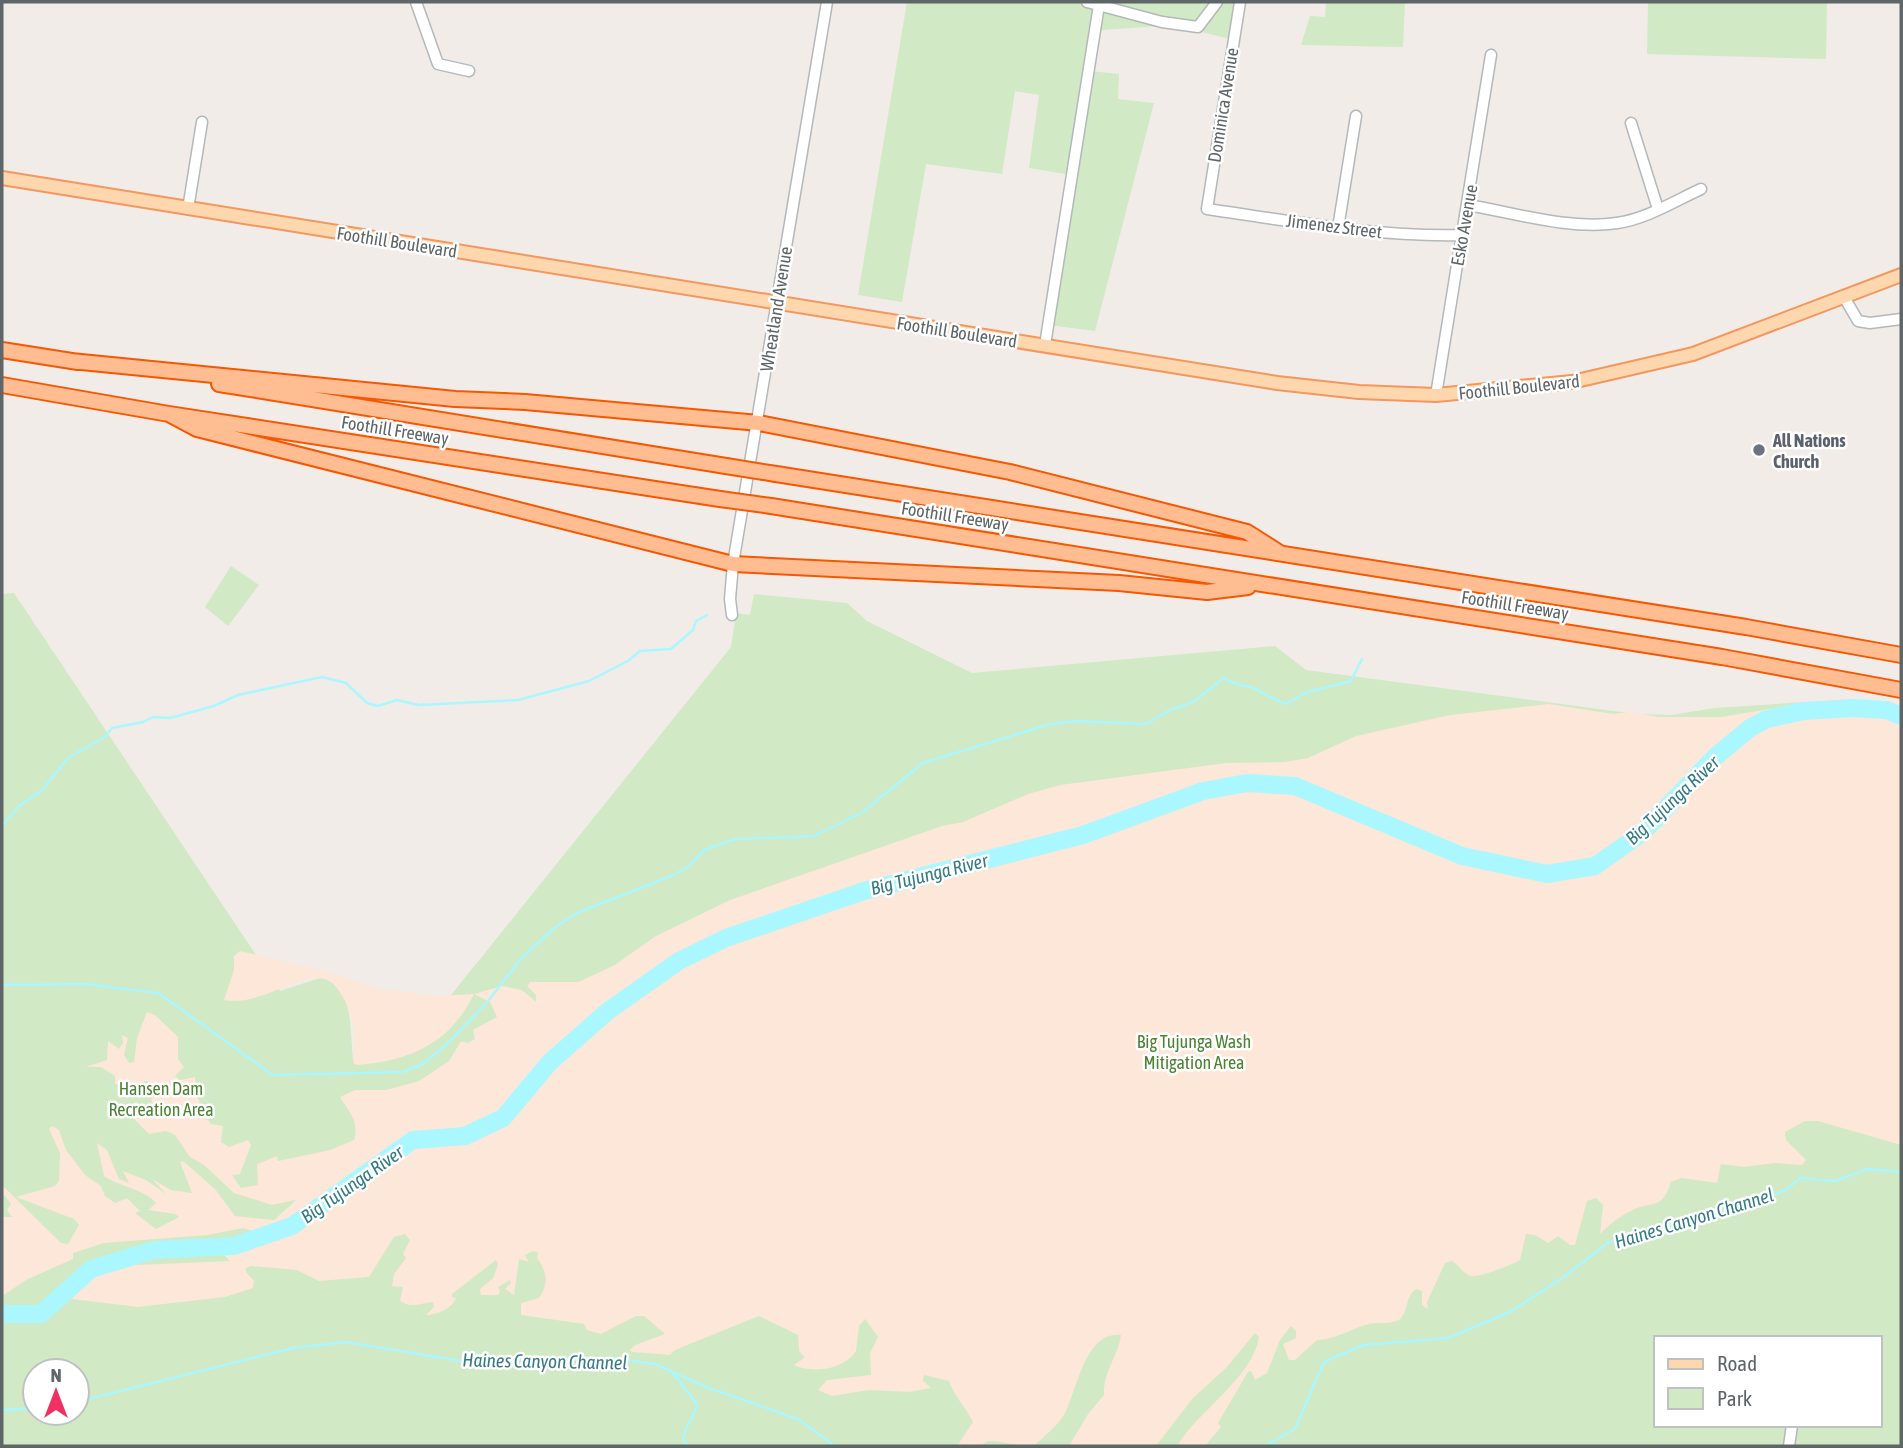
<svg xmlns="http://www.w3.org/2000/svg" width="1903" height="1448" viewBox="0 0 1903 1448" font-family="'Asap Condensed',sans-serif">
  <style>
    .green { fill: #d1e9c4; fill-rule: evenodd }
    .sand { fill: #fce7d8 }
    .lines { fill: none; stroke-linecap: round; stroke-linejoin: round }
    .stream { stroke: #aaf7ff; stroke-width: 2.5 }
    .river { stroke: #aaf7ff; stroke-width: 18 }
    .minor-casing { stroke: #b3b8ba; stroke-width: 13 }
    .major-casing { stroke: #f5965d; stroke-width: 16 }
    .highway-casing { stroke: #f95600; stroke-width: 18 }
    .minor { stroke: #fff; stroke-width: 10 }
    .major { stroke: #ffd7af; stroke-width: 12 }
    .highway { stroke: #ffbd91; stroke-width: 14 }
    .highway-bridge-casing { stroke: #f95600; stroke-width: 18; stroke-linecap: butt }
    .highway-bridge { stroke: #ffbd91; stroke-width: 14 }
    .worship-dot { fill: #6b7280; stroke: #fff; stroke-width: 2.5 }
    .labels { text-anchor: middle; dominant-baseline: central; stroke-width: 5; stroke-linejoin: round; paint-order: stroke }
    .street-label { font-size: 18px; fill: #5f6668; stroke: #fff }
    .worship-label { font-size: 18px; font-weight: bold; fill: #5b616d; stroke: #fff; text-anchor: start }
    .park-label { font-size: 18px; fill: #4b8332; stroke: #fff }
    .water-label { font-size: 19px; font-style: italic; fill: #357a87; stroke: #fff }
  </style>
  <rect width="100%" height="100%" fill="#f1ece8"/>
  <path class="green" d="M907 2H1240L1234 40 1174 25 1089 31 1090 71 1119 74 1118 99 1154 103 1095 331 1048 325 1071 175 1029 168 1039 95 1015 91 1002 174 926 164 902 302 858 295Z
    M1326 2H1405L1403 47 1301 45 1310 16 1325 17Z
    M1648 2H1827L1826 59 1647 54Z
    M231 566 259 585 228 626 205 607Z
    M14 593 280 991 320 978C358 985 348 1038 354 1063L402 1056 731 647 736 613 750 615 754 594 847 603 867 621 972 673 1275 646 1306 670 1636 714 1672 715 1714 708 1838 700 1872 867 1901 933V1446H2V594ZM1656 1338H1880V1425H1656ZM35 1371H77V1413H35Z"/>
  <path class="sand" d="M1830 699 1901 704V1145L1818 1121H1805L1785 1132 1786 1140 1806 1160 1802 1165 1775 1163 1744 1167 1721 1164 1717 1183 1681 1178 1671 1182C1662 1211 1653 1200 1633 1210 1620 1216 1610 1224 1600 1234L1603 1205 1596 1198 1587 1201 1575 1245H1570L1558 1236 1548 1243 1535 1235 1526 1234 1520 1260C1511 1265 1479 1278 1470 1276 1463 1273 1459 1265 1452 1261L1445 1263 1427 1302 1428 1309 1422 1305V1291L1416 1289C1405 1297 1409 1309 1401 1318 1395 1325 1378 1322 1369 1324 1352 1328 1335 1340 1317 1340L1295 1360H1289L1283 1344 1296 1338V1331L1291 1326 1280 1340 1267 1373 1255 1380 1251 1371 1248 1372 1218 1423 1221 1427 1205 1446H1177C1198 1411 1253 1377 1259 1337L1255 1333 1226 1368 1193 1398 1156 1446H1069L1088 1414 1104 1395C1103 1371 1118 1357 1121 1335 1085 1330 1077 1391 1065 1413 1059 1425 1044 1436 1035 1445 1017 1448 1004 1440 987 1441L981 1446H957L973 1422C966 1408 953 1394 949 1381L924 1375 923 1381 931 1388 909 1392 869 1390 832 1396 818 1390 827 1380 871 1375 870 1353 878 1337 865 1319 859 1326 856 1351C844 1370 812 1374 794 1365L805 1357 799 1351 798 1335 759 1316 675 1350 670 1355 632 1352 630 1350 635 1345 665 1334 644 1316H636L601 1334 587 1330 584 1324 521 1315V1303L539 1298C549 1284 547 1272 537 1258L538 1253 533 1251 525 1255 529 1262 519 1259 514 1295 505 1289 511 1283 510 1280 498 1287 500 1292 498 1295H481L480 1289 493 1278 498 1265 496 1260 452 1294V1297L456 1298C453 1308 437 1315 426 1315L434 1307 433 1302C420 1303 413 1309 400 1301L403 1287 392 1286 394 1274 406 1258 403 1254 410 1240 405 1234 394 1237 369 1277 319 1281 297 1270 251 1266 246 1268V1272L254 1281 253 1288 225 1297 138 1307 72 1299 93 1273 112 1266 230 1261 224 1255C235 1245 251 1252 263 1240V1234L243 1228 208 1235 104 1243 73 1253V1259L28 1279 2 1296V1217H12L7 1210 11 1204 2 1192V1185L61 1243 68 1244 79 1225 74 1219 16 1197 55 1186 59 1181 60 1153 49 1129 52 1126 59 1130 66 1150 85 1175 101 1186 105 1196 115 1203 127 1198 140 1211 135 1213 156 1229 179 1217 175 1214 148 1210 156 1203C144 1189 120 1187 104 1176L97 1143 107 1150 119 1179 129 1183 123 1171 146 1180 166 1194 152 1179 171 1190 192 1193 180 1162 183 1161 215 1189 235 1216 274 1220 296 1200 272 1205 234 1193 204 1165 190 1157 175 1135 166 1131 149 1134 128 1113 130 1105 136 1102 151 1113 152 1093 147 1081 133 1085 115 1084V1076L101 1067H86L107 1060 108 1041 119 1049 123 1043 122 1035 128 1038 124 1055 129 1063 134 1062 137 1038 147 1012 155 1015 178 1037V1059L184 1067 175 1076 180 1080 195 1077 196 1093 205 1116 211 1124 223 1126 221 1142 229 1147 248 1140 251 1145 240 1174 232 1175 241 1188 258 1185 257 1164 277 1156 278 1161 330 1150 354 1140C360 1120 347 1110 340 1097L355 1090H386L419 1081 449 1061 461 1041 468 1043 475 1039 473 1030 497 1017 490 1002 474 994C450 1043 412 1060 359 1065L354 1064C352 1053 354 1046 354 1035 353 1015 344 992 328 979 294 973 261 1007 224 1000L234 970V956L240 951 332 973 376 988 439 996 474 994 502 986 522 990 536 1002V995L527 986 530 982H578L613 966 656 936 730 900 942 826 963 822 1028 794 1060 785 1226 763 1285 762 1308 758 1356 736 1450 715 1549 704 1613 714 1630 712 1659 717H1721Z"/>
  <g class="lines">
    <path class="stream" d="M2 826 19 806 42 790 68 758 105 737 112 728 143 722 153 717 170 718 214 706 238 695 322 677 346 683 367 703 378 706 397 700 419 705 518 700 589 681 628 661 640 651 671 649 693 630 696 621 707 615
      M2 985 86 984 158 993 273 1075 403 1072 423 1064 449 1042 488 1001 520 960 554 928 577 913 671 876 688 867 704 850 735 839 814 836 863 812 923 763 1050 724 1074 721 1146 724 1170 710 1193 702 1224 678C1234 686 1246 684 1256 689 1265 695 1275 699 1286 704L1305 693 1351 681 1362 659
      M672 1372 697 1404C694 1419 684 1425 683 1440L688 1446
      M77 1402 293 1348 346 1342 461 1361 613 1358 655 1364 706 1387 798 1419 835 1446
      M2 1410 35 1408
      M1265 1446 1295 1429 1324 1362 1364 1345 1448 1338 1510 1312 1561 1279 1609 1242 1785 1191 1800 1178 1835 1181 1868 1169 1901 1172"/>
    <path class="river" d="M2 1314H41L91 1269 154 1250 234 1246 292 1226 413 1140 465 1136 503 1118 550 1062 608 1011 679 961 726 938 864 891 1083 835 1203 791 1247 783 1295 786 1462 856 1547 874 1595 866 1642 833 1715 757 1750 728 1767 719 1804 711 1854 708 1886 710 1901 716"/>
    <g class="minor-casing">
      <path id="minor" d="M416 2 438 64 469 71
        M1087 2 1162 22 1198 27 1217 2
        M1240 2 1207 209C1291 221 1376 237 1461 235
        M1631 123 1658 209
        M1468 205C1515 213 1569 230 1617 223 1646 219 1675 201 1701 189
        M188 209 202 122
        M1338 228 1356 116
        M1844 297 1858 321 1870 323 1901 319
        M1045 345 1099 5
        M1436 395 1491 55
        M732 615 730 599 733 564 827 2
        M1789 1446 1792 1425"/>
    </g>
    <g class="major-casing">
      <path id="major" d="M2 178 1277 383 1359 392 1436 395 1572 382 1693 354 1901 275"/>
    </g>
    <g class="highway-casing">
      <path id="highway" d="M2 350 78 362
        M71 361 455 399 525 402 759 423 1010 472 1247 532 1280 553
        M219 384 726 466
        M2 385 169 414 720 499
        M169 414 197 429 733 564 1119 583 1207 592 1248 587
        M776 474 1746 627 1901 655
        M771 506 1722 657 1901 690"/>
    </g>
    <use href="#minor" class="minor"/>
    <use href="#major" class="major"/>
    <use href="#highway" class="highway"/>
    <g class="highway-bridge-casing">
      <path id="highway-bridge" d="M726 466 776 474
        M720 499 771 506"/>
    </g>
    <use href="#highway-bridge" class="highway-bridge"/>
  </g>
  <circle class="worship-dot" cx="1759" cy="450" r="7"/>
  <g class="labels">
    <g class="street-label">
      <text transform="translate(1223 105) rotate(-81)">Dominica Avenue</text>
      <text transform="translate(1464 225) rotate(-80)">Esko Avenue</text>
      <text transform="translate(1334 226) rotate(7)">Jimenez Street</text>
      <text transform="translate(397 242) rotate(9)">Foothill Boulevard</text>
      <text transform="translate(776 309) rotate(-81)">Wheatland Avenue</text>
      <text transform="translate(957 332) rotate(9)">Foothill Boulevard</text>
      <text transform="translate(1519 387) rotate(-6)">Foothill Boulevard</text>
      <text transform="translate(395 430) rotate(9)">Foothill Freeway</text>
      <text transform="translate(955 516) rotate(9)">Foothill Freeway</text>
      <text transform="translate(1515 605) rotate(9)">Foothill Freeway</text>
    </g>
    <g class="worship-label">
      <text x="1773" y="440">All Nations<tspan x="1773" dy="21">Church</tspan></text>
    </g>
    <g class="park-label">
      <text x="1194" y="1041">Big Tujunga Wash<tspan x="1194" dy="21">Mitigation Area</tspan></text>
      <text x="161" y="1088">Hansen Dam<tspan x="161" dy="21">Recreation Area</tspan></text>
    </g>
    <g class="water-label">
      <text transform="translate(1672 800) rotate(-43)">Big Tujunga River</text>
      <text transform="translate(929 874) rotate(-14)">Big Tujunga River</text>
      <text transform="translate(352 1184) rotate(-35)">Big Tujunga River</text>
      <text transform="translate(1694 1218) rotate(-17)">Haines Canyon Channel</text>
      <text transform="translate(545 1361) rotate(1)">Haines Canyon Channel</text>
    </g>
  </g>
  <rect width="1903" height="1448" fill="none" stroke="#5f6668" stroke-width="7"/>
  <rect x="1654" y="1336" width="228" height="91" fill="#ffffff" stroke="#bfc2c3" stroke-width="2"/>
  <rect x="1668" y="1359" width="35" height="10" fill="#ffd7af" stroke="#bfc2c3" stroke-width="2"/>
  <text x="1717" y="1371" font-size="21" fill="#5f6668">Road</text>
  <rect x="1668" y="1388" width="35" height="21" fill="#d1e9c4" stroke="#bfc2c3" stroke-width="2"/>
  <text x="1717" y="1406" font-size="21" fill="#5f6668">Park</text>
  <g transform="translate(56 1392)"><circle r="33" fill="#ffffff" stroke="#bfc2c3" stroke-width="2"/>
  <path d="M0-5L12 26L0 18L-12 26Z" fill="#ed3263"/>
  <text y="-10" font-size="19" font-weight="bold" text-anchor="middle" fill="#5f6668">N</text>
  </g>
</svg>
